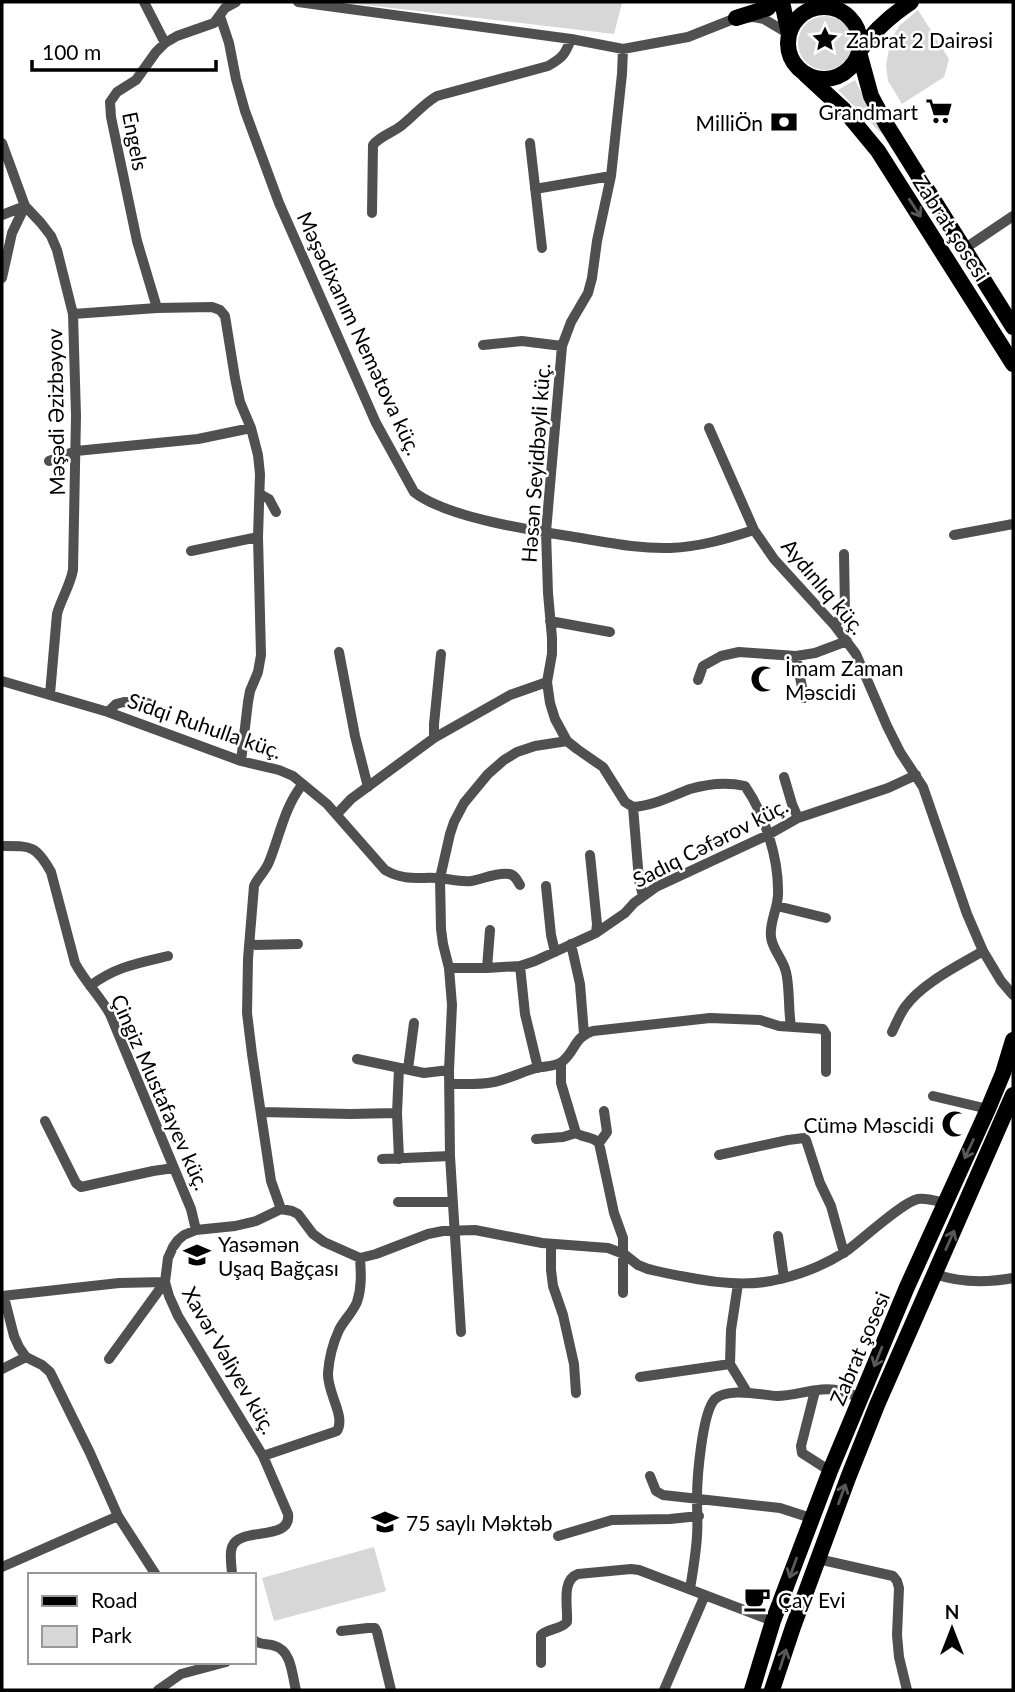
<svg xmlns="http://www.w3.org/2000/svg" width="1015" height="1692" viewBox="0 0 1015 1692" font-family="Lato,sans-serif">
  <style>
    .green { fill: #d7d7d7 }
    .lines { fill: none; stroke-linecap: round; stroke-linejoin: round }
    .street { stroke: #505050; stroke-width: 10 }
    .primary { stroke: #000; stroke-width: 16 }
    .oneway { stroke: #595959 }
    .labels { text-anchor: middle; dominant-baseline: central; stroke-width: 5; stroke-linejoin: round; paint-order: stroke }
    .poi-label { font-size: 21px; fill: #000; stroke: #fff; text-anchor: start }
    .street-label { font-size: 21px; fill: #000; stroke: #fff }
  </style>
  <rect width="100%" height="100%" fill="#fff"/>
  <path class="green" d="M340 2H628L622 3 614 34Z
    M918 10 949 59 944 77 902 104 888 81 886 65 891 39 900 25Z
    M798 43a27 27 0 1 1 54 0a27 27 0 1 1-54 0Z
    M855 80 883 135 838 90Z
    M374 1547 386 1591 274 1621 262 1578Z"/>
  <g class="lines">
    <path class="street" d="M144 2 165 43
      M298 2 571 39 623 49 688 37 736 18 754 17 764 19 789 34
      M220 16 229 43 236 79 245 111 279 203 376 423 414 492C447 518 531 530 574 537 606 542 637 549 670 548 699 547 726 539 754 530
      M623 49 622 74 611 176 597 241 592 278 588 293 571 322 562 346 546 532 548 593 552 638V654L547 682 550 703 555 719 567 741 577 749 603 767 625 802 633 807 639 880 643 896
      M2 143 25 206 41 223 51 236 57 250 73 314 76 416 73 570C70 586 61 599 57 614L50 694
      M530 143 542 248
      M535 189 611 176
      M372 213 373 145C380 136 392 133 401 126 414 116 423 104 437 96L548 66C562 58 565 55 571 39
      M2 215 25 206
      M964 249 1013 216
      M2 278 12 233 25 206
      M157 308 137 241 111 117 110 102 117 92 136 80 156 52 165 43 177 36 214 23 225 8 236 2
      M73 314 157 308 212 307 220 310 225 316 235 378 240 402 251 428 258 455 260 474 258 537 261 655 258 672 250 691 248 702 241 761
      M483 345 522 341 562 346
      M709 428 754 530 774 559 835 626 856 654 887 726 900 752 923 787 967 914 983 951 1001 981 1013 995
      M49 461 76 451 198 439 251 428
      M260 494 269 499 276 512
      M954 535 1013 524
      M191 551 258 537
      M550 621 610 632
      M835 626 845 609 844 554
      M339 652 355 736 368 787
      M796 656 804 698
      M698 680 703 666 721 656 739 652 796 656 815 653 847 641
      M2 681 108 712 241 761 279 770 293 776 327 804 385 870C404 881 418 877 438 878 450 879 459 882 471 881 483 879 497 872 509 874 515 875 517 880 520 885
      M108 712 116 704 124 702 148 703
      M434 738V724L441 654
      M784 777 792 804 798 818
      M633 807C653 806 671 796 690 789 707 784 728 782 745 786 765 815 779 859 778 894 778 909 769 922 771 937 772 949 783 959 786 972 790 989 788 1008 791 1026
      M337 814 351 799 434 738 510 695 547 682
      M2 846C31 846 36 845 51 872L75 963C85 982 100 996 110 1014L191 1209 196 1230
      M590 855 597 924 596 933
      M546 886 551 935 555 952
      M777 906 826 918
      M571 944 580 984 584 1034
      M249 945 298 944
      M520 966 525 1014 538 1068
      M449 968H487L520 966 535 961 596 933 625 913 634 903 656 887 768 835 798 818 888 788 916 775
      M487 968 490 930
      M90 986C115 967 138 963 168 956
      M892 1032C896 1024 900 1014 905 1007 922 983 958 966 983 951
      M357 1059 424 1073 449 1070
      M561 1063V1083L576 1133C583 1138 592 1136 599 1143L614 1213 623 1238V1293
      M399 1068 397 1113 399 1159
      M408 1069 414 1023
      M449 1084C464 1084 479 1085 494 1082 508 1079 522 1072 536 1068 544 1066 556 1067 563 1061 576 1050 574 1037 593 1031L710 1018 760 1020 779 1026 823 1029 826 1034V1072
      M933 1096 988 1109
      M261 1112 350 1114 397 1113
      M45 1121 76 1183 81 1187 153 1171 174 1168
      M536 1139 563 1137 576 1133
      M599 1143 607 1132 604 1111
      M719 1155 788 1140 804 1138 806 1140 820 1183 831 1206 844 1253
      M382 1159 450 1156
      M398 1202H452
      M281 1209 271 1181 252 1054 247 1013 248 959 254 886C258 877 265 872 269 862 280 835 284 808 302 785
      M778 1236 784 1278
      M551 1244V1270L553 1286 563 1315 574 1364 576 1393
      M935 1274C961 1283 986 1283 1013 1278
      M738 1284 731 1330 730 1364 747 1392
      M2 1296 119 1283 165 1282 169 1296 178 1316 263 1456 288 1514C292 1542 239 1526 232 1547 229 1555 232 1567 232 1575
      M4 1297 14 1336 19 1347 26 1357 42 1365 50 1372 90 1453 118 1516 156 1575
      M461 1332 450 1156 449 1070 452 1005 449 968 443 944 441 929 440 878 450 834 454 822 464 803 488 774 504 760 517 752 535 746 567 741
      M109 1359 165 1282 168 1258 173 1247 178 1240 184 1235 196 1230 235 1226 256 1221 281 1209 292 1211 298 1214 313 1234 324 1242 360 1258 376 1254 428 1234 443 1231 475 1230 542 1243 608 1248 624 1254 638 1265 648 1269C689 1278 739 1290 780 1279 802 1274 826 1264 845 1252 861 1241 902 1202 918 1199 928 1198 936 1201 945 1203
      M2 1369 26 1357
      M640 1377 730 1364
      M815 1391 801 1446 802 1453 830 1471
      M263 1456 337 1431C346 1416 327 1393 328 1373 329 1359 333 1343 339 1330 344 1320 353 1312 357 1302 362 1287 361 1273 360 1258
      M650 1476 656 1491 663 1495 780 1508 811 1518
      M558 1536 612 1520 670 1519 699 1516
      M818 1559 893 1576 897 1581 899 1588 897 1635 899 1657 907 1690
      M2 1567 118 1516
      M690 1589C693 1571 696 1553 697 1536 698 1523 697 1511 697 1498 697 1479 702 1412 715 1399 728 1387 761 1395 777 1396 798 1396 820 1385 841 1391 848 1392 855 1396 861 1399
      M341 1631 368 1628H375L377 1632 391 1690
      M254 1640C261 1646 267 1643 275 1646 292 1651 292 1676 296 1690
      M541 1663V1635C549 1628 560 1630 567 1622 568 1606 561 1580 578 1574L631 1569 639 1570 773 1621
      M158 1690 181 1674 226 1662
      M664 1690 705 1595"/>
    <path class="primary" d="M782 2 789 34
      M911 2C890 16 873 31 859 52L871 96 886 124 1013 327
      M788 43a36 36 0 1 1 72 0a36 36 0 1 1-72 0Z
      M736 18 768 8 773 2
      M805 74 844 110 878 151 1013 364
      M752 1690 773 1621 830 1471 907 1287 988 1109 1003 1073 1013 1040
      M772 1690 793 1627 848 1478 877 1405 1013 1095"/>
  </g>
  <defs><path id="oneway-shaft" d="M-6 0H5M1.5-3L5.5 0L1.5 3" fill="none" stroke-width="1.6" stroke-linecap="round" stroke-linejoin="round" transform="scale(1.75)"/></defs>
  <g class="oneway">
    <use href="#oneway-shaft" transform="translate(915 208) rotate(57)"/>
    <use href="#oneway-shaft" transform="translate(969 1149) rotate(115)"/>
    <use href="#oneway-shaft" transform="translate(950 1240) rotate(-66)"/>
    <use href="#oneway-shaft" transform="translate(878 1357) rotate(112)"/>
    <use href="#oneway-shaft" transform="translate(842 1494) rotate(-70)"/>
    <use href="#oneway-shaft" transform="translate(793 1568) rotate(110)"/>
    <use href="#oneway-shaft" transform="translate(783 1659) rotate(-72)"/>
  </g>
  <defs>
    <g id="sight-bare" transform="scale(2.1)"><path d="M0-6L1.8-2.2L6-1.7L2.9 1.2L3.7 5.4L0 3.3L-3.7 5.4L-2.9 1.2L-6-1.7L-1.8-2.2Z" fill="#000" stroke="#fff" stroke-width="2.5" paint-order="stroke"/></g>
    <g id="supermarket-bare" transform="scale(2.1)"><path d="M-6-5.5h2.5l.6 2H6L4.5 2H-2.5L-4.4-4H-6ZM-1.5 3.2a1.3 1.3 0 1 0 .1 0ZM3 3.2a1.3 1.3 0 1 0 .1 0Z" fill="#000" stroke="#fff" stroke-width="2.5" paint-order="stroke"/></g>
    <g id="bank-bare" transform="scale(2.1)"><path d="M-6-4H6V4H-6ZM0-2.3a2.3 2.3 0 1 0 0 4.6a2.3 2.3 0 1 0 0-4.6Z" fill="#000" stroke="#fff" stroke-width="2.5" paint-order="stroke"/></g>
    <g id="mosque-bare" transform="scale(2.1)"><path d="M3.5-4.9A6 6 0 1 0 3.5 4.9A5 5 0 1 1 3.5-4.9Z" fill="#000" stroke="#fff" stroke-width="2.5" paint-order="stroke"/></g>
    <g id="school-bare" transform="scale(2.1)"><path d="M0-5L7-2L0 1L-7-2ZM-4 1L0 2.5L4 1V4Q0 6-4 4Z" fill="#000" stroke="#fff" stroke-width="2.5" paint-order="stroke"/></g>
    <g id="cafe-bare" transform="scale(2.1)"><path d="M-5.5-4.5H6V0H3Q3 3.5 0 3.5H-2.5Q-5.5 3.5-5.5 0ZM3-3.2v2h1.7v-2ZM-6 4.5H4V6H-6Z" fill="#000" stroke="#fff" stroke-width="2.5" paint-order="stroke"/></g>
  </defs>
  <g fill-rule="evenodd">
    <use href="#sight-bare" x="825" y="39"/>
    <use href="#supermarket-bare" x="939" y="111"/>
    <use href="#bank-bare" x="784" y="122"/>
    <use href="#mosque-bare" x="764" y="679"/>
    <use href="#mosque-bare" x="955" y="1124"/>
    <use href="#school-bare" x="197" y="1255"/>
    <use href="#school-bare" x="385" y="1522"/>
    <use href="#cafe-bare" x="757" y="1599"/>
  </g>
  <g class="labels">
    <g class="poi-label">
      <text x="846" y="39">Zabrat 2 Dairəsi</text>
      <text x="918" y="111" text-anchor="end">Grandmart</text>
      <text x="763" y="122" text-anchor="end">MilliÖn</text>
      <text x="785" y="667">İmam Zaman<tspan x="785" dy="24">Məscidi</tspan></text>
      <text x="934" y="1124" text-anchor="end">Cümə Məscidi</text>
      <text x="218" y="1243">Yasəmən<tspan x="218" dy="24">Uşaq Bağçası</tspan></text>
      <text x="406" y="1522">75 saylı Məktəb</text>
      <text x="778" y="1599">Çay Evi</text>
    </g>
    <g class="street-label">
      <text transform="translate(136 141) rotate(79)">Engels</text>
      <text transform="translate(952 228) rotate(57)">Zabrat şosesi</text>
      <text transform="translate(360 333) rotate(65)">Məşədixanım Nemətova küç.</text>
      <text transform="translate(55 412) rotate(-91)">Məşədi Əzizbəyov</text>
      <text transform="translate(535 463) rotate(-86)">Həsən Seyidbəyli küç.</text>
      <text transform="translate(824 586) rotate(50)">Aydınlıq küç.</text>
      <text transform="translate(205 725) rotate(19)">Sidqi Ruhulla küç.</text>
      <text transform="translate(710 842) rotate(-27)">Sadıq Cəfərov küç.</text>
      <text transform="translate(161 1092) rotate(66)">Çingiz Mustafayev küç.</text>
      <text transform="translate(859 1348) rotate(-67)">Zabrat şosesi</text>
      <text transform="translate(230 1360) rotate(60)">Xavər Vəliyev küç.</text>
    </g>
  </g>
  <rect width="1015" height="1692" fill="none" stroke="#000000" stroke-width="7"/>
  <rect x="28" y="1573" width="228" height="91" fill="#ffffff" stroke="#999999" stroke-width="2"/>
  <rect x="42" y="1596" width="35" height="10" fill="#000000" stroke="#999999" stroke-width="2"/>
  <text x="91" y="1608" font-size="21" fill="#000000">Road</text>
  <rect x="42" y="1626" width="35" height="21" fill="#d7d7d7" stroke="#999999" stroke-width="2"/>
  <text x="91" y="1643" font-size="21" fill="#000000">Park</text>
  <g transform="translate(952 1629)" stroke="#ffffff" stroke-width="5" paint-order="stroke">
  <path d="M0-5L12 26L0 18L-12 26Z" fill="#000000"/>
  <text y="-10" font-size="19" font-weight="bold" text-anchor="middle" fill="#000000">N</text>
  </g>
  <path d="M32 60v10h184v-10" fill="none" stroke="#000000" stroke-width="3.5"/>
  <text x="42" y="60" font-size="21" fill="#000000" stroke="#ffffff" stroke-width="5" paint-order="stroke">100 m</text>
</svg>
